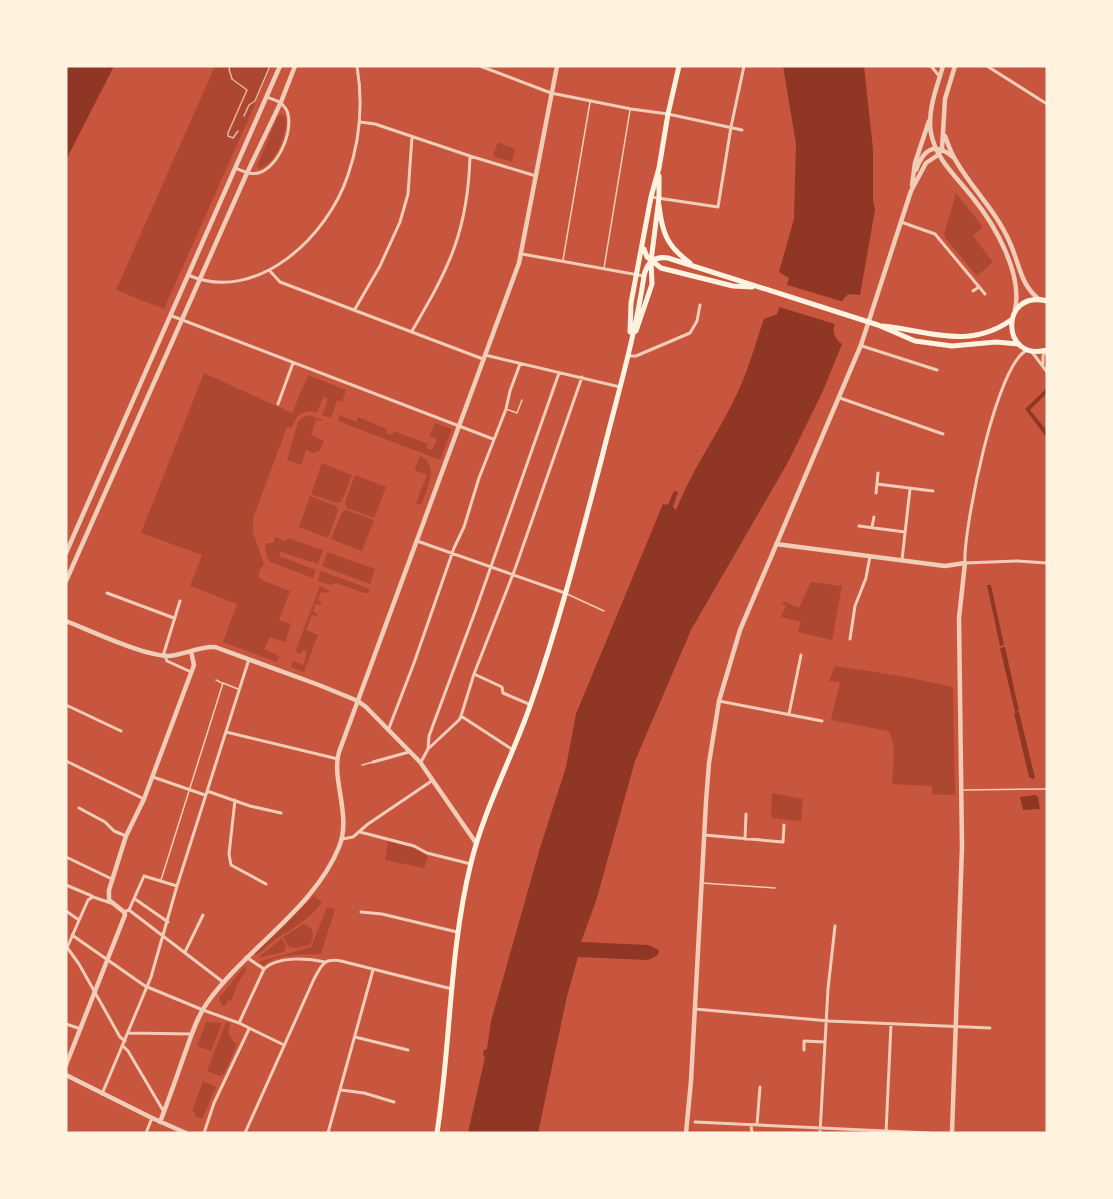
<svg xmlns="http://www.w3.org/2000/svg" width="1113" height="1199" viewBox="0 0 1113 1199" font-family="Mulish,sans-serif">
  <style>
    .green { fill: #ae4732 }
    .water { fill: #8f3625 }
    .pier { fill: #c8553d }
    .lines { fill: none; stroke-linecap: round; stroke-linejoin: round }
    .service { stroke: #f1ccb7; stroke-width: 1.5 }
    .minor { stroke: #f1ccb7; stroke-width: 3 }
    .tertiary { stroke: #f1ccb7; stroke-width: 4.5 }
    .primary { stroke: #fff3e0; stroke-width: 5 }
    .rail { stroke: #e9b49f; stroke-width: 1.5 }
  </style>
  <rect width="100%" height="100%" fill="#c8553d"/>
  <path class="green" d="M215 66H272L164 309 116 290Z
    M282 114 285 117 286 121C284 139 277 162 259 169L257 166 260 159 278 116Z
    M498 142 515 149 512 162 493 156Z
    M956 193 983 227 973 236 993 262 977 276 946 239 944 234Z
    M204 373 292 413 308 375 346 390 342 402 337 400 331 418 322 415 328 399 323 397 317 413 311 411 299 414 291 428 287 427 253 518V533L264 564 259 571V577L264 581 290 591 279 620 291 624 285 642 270 637 264 649 279 656 277 662 223 642 237 604 190 586 202 555 141 533Z
    M309 415 323 420 322 421 316 420 311 435 324 441 320 450 314 453 306 450 301 465 287 460 298 422 301 418Z
    M340 415 356 422 358 417 387 429 386 433 392 435 394 431 428 444 426 448 432 450 437 439 430 436 435 423 452 429 440 460 338 421Z
    M420 456C441 466 426 490 421 505L416 503 427 475 414 470Z
    M322 463 352 475 342 501 337 503 311 494Z
    M355 475 386 487 374 518 347 508 345 502Z
    M310 496 336 506 338 511 328 538 299 527Z
    M346 510 374 520 362 551 331 539 342 512Z
    M275 537 286 541 288 538 323 550 318 564 281 552 279 556 316 570 313 578 270 562 267 557 265 546 267 543H273Z
    M327 552 375 569 370 584 322 566Z
    M320 571 370 589 368 593H364L336 583 331 585 318 581Z
    M811 582 842 586 832 640 798 632 801 622 781 617 786 606 782 604 783 601 799 608Z
    M320 586 329 590 328 593 321 592 318 600 322 602 321 605 316 604 313 612 318 614 317 616 312 615 306 630 318 635 304 672 291 667 293 661 304 665 307 651 303 650 301 654 295 652Z
    M835 666 901 676 953 687 955 795 932 794V786L892 784C892 768 898 743 888 731L831 720 840 682 829 681Z
    M772 793 803 799 801 821 771 818Z
    M388 841 414 848 428 856 424 868 385 860Z
    M314 896 322 902C309 921 290 929 272 942 265 947 261 954 253 955Z
    M327 907 335 909 321 954C304 955 277 953 264 965L258 962 311 947Z
    M304 924 312 929 313 938 310 945 294 948 288 946 283 937Z
    M282 938 286 947 284 952 258 958Z
    M244 967 247 969 238 983 231 1001 228 1000 226 1005 222 1006 219 998Z
    M206 1022 222 1023 211 1051 197 1046Z
    M226 1022 230 1024C227 1033 230 1039 237 1044L224 1074 220 1076 207 1071Z
    M203 1081 216 1087 202 1119 194 1115 195 1112 192 1111Z"/>
  <path class="water" d="M66 66H114L66 160Z
    M783 66H864L873 149V200L875 210 860 295 849 294C841 297 833 324 834 333 835 338 838 341 842 344L822 393 787 464 691 630 635 761 596 901 581 942 648 945 659 950 658 955 648 960 578 957 567 996 538 1133H468L485 1057 483 1055 484 1050 487 1049 491 1021 540 848 566 767 576 714 663 504 668 505 674 491 678 492 673 507 676 510C691 472 715 438 733 402 747 376 754 347 764 319L777 314 789 278 779 272 794 219 796 144Z
    M1047 388V393L1030 410 1047 431V438L1025 409Z
    M987 585H991L1004 645 1000 646Z
    M1005 647 1019 711 1015 712 1000 648Z
    M1019 712 1035 778 1033 779 1029 777 1014 713Z
    M1035 795 1038 797 1040 809 1023 810 1020 797Z"/>
  <path class="pier" d="M784 284 844 302 838 325 776 306Z"/>
  <g class="lines">
    <path class="service" d="M563 260 590 102
      M604 268 630 110
      M506 409 517 413 522 400
      M567 594 604 611
      M216 680 222 683
      M362 765 373 762
      M964 790 1047 789
      M161 880 223 683 238 689
      M702 883 775 888"/>
    <path class="minor" d="M480 66 551 93 631 109 668 114 742 130
      M931 66 940 77
      M987 66 1047 104
      M360 122 375 124 470 156 536 176
      M235 168C243 171 250 175 258 173 278 169 296 127 286 109 282 102 275 100 267 97
      M651 197 718 207 731 127 744 66
      M901 222 935 234 985 294
      M522 254 644 276
      M270 271 280 282 483 359
      M188 275C257 305 328 236 348 175 360 140 363 102 357 66
      M973 291 979 287
      M355 309 380 266 400 222 408 194 412 137
      M172 316 493 439
      M412 331C449 268 468 231 470 156
      M862 346 937 370
      M1028 350C997 359 963 530 965 563L1017 561 1047 563
      M1032 352 1047 372
      M485 355 620 387
      M628 356H636L690 333 697 321 700 305
      M1043 364V356L1046 351
      M840 398 943 434
      M278 404 293 363
      M877 484 933 491
      M876 493 878 473
      M859 526 905 532
      M872 527 874 517
      M417 541 565 593
      M902 560 910 489
      M107 593 174 618
      M850 639 855 606 866 578 870 556
      M163 656 180 601
      M165 656 167 661 191 672
      M474 674 502 687 503 693 531 705
      M719 701 822 721
      M66 705 121 731
      M789 714 801 655
      M461 716 513 750
      M389 728 414 663 454 548 464 527 479 478 506 409 510 391 520 364
      M226 732 338 759
      M428 749 429 736 475 612 559 373
      M66 761 144 799
      M373 762 409 752
      M421 762 428 749 459 720 461 716 474 674 515 569 582 377
      M153 777 205 795
      M207 791 250 806 281 813
      M235 800 229 854 231 865 266 884
      M79 808 105 822 114 831 126 836
      M360 832 414 846 427 853 471 864
      M704 835 783 842 784 825
      M342 839 353 837 368 824 433 780
      M745 839 746 814
      M66 857 112 879
      M66 885 92 896
      M135 899 168 922
      M129 910 223 982
      M66 911 79 920
      M124 912 129 910 144 876 177 886
      M361 912 382 914 457 932
      M72 935 145 986 203 1010 239 1023 284 1045
      M66 946 79 964 120 1037 125 1041
      M66 950 88 900 93 897 111 903
      M185 952 203 915
      M246 957 264 969
      M695 1009 829 1021 990 1028
      M239 1023 264 969C277 956 308 958 325 962
      M66 1024 81 1029
      M128 1033 192 1034
      M355 1037 408 1050
      M123 1046 128 1051 164 1112
      M804 1050V1041L825 1042
      M341 1090 364 1093 394 1102
      M102 1094 151 977 177 886 249 659
      M695 1122 929 1133
      M751 1125 752 1133
      M757 1125 760 1087
      M66 1133H67
      M146 1133 152 1118
      M204 1133 214 1103 249 1029
      M245 1133 314 979C322 965 323 958 341 961L452 989
      M328 1133 373 970
      M820 1133 828 989 835 926
      M886 1133 891 1024"/>
    <path class="tertiary" d="M943 66C937 87 927 111 931 133 936 160 957 177 973 198 995 225 1023 274 1015 310
      M945 136C948 144 951 153 956 161 973 190 997 212 1010 243 1020 265 1020 285 1040 300
      M916 170C923 150 934 141 953 157
      M912 185 915 163 929 121
      M776 544 945 566 965 563 959 618 962 847 952 1133
      M66 553 280 66
      M66 581 247 173 281 102 295 66
      M66 621C91 631 144 656 169 656 185 655 199 646 215 647L319 685 358 701 366 707 420 762 476 843
      M66 1065 125 915 124 912 109 900V890L126 836 144 799 194 665 191 651
      M66 1075 152 1118 186 1133
      M160 1122C169 1099 177 1076 185 1053 191 1036 197 1017 207 1003 245 949 314 909 339 847 352 815 331 780 339 752L519 263 557 66
      M686 1133 691 1081 706 802 709 763 719 701 740 630 861 345 911 191 926 163 938 155 942 149 945 99 955 66"/>
    <path class="primary" d="M659 205C662 233 667 246 690 263
      M644 249 647 257 661 268 733 286 752 287
      M1047 301C999 289 1001 363 1047 350
      M883 326C929 331 969 350 1011 320
      M636 331 652 284 651 261 659 198V176
      M630 332 631 303 651 197 659 168 668 114 679 66
      M437 1133C451 1043 449 951 471 863 484 809 512 758 530 706 559 624 580 541 602 457 617 397 635 337 644 276 647 262 655 256 668 258L878 325 915 341 952 346 996 342 1018 344"/>
    <path class="rail" d="M230 66 229 69 232 79 247 90 228 133V136L233 138 238 131
      M244 116 249 105 255 101 270 66"/>
  </g>
  <rect width="1113" height="1199" fill="none" stroke="#fff3e0" stroke-width="135"/>
</svg>
